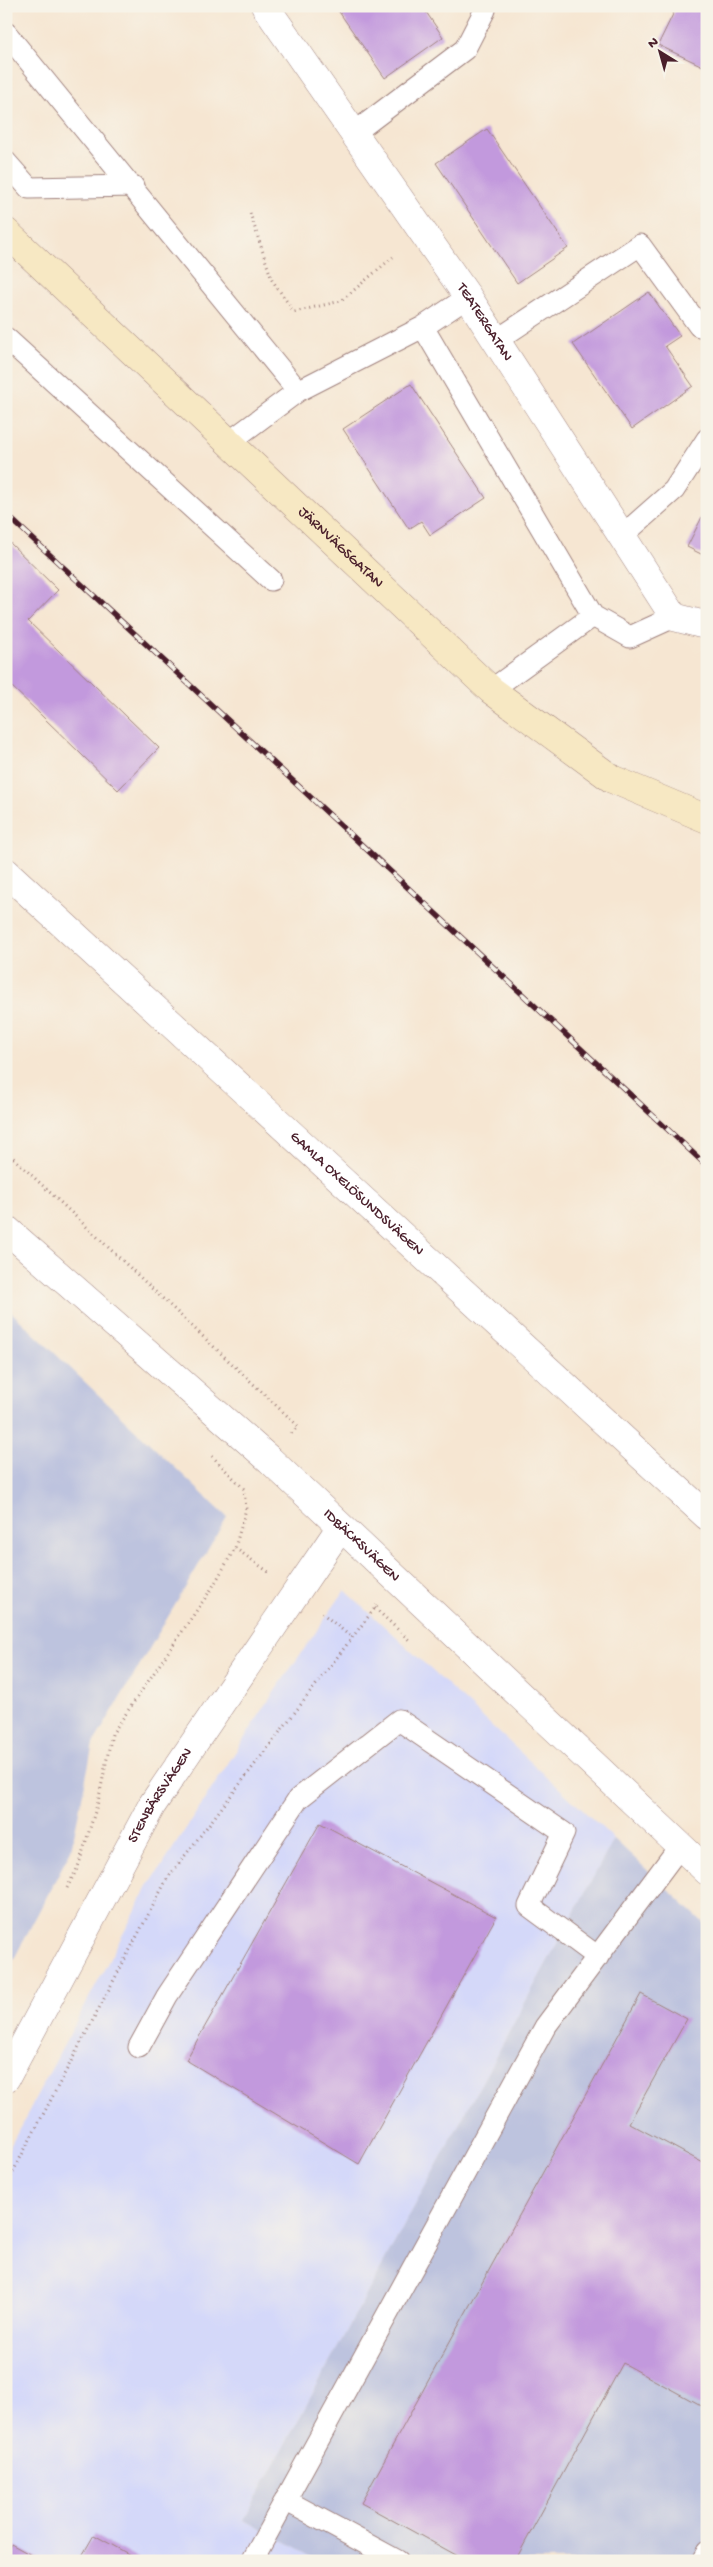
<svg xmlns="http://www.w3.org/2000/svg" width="713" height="2567" viewBox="0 0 713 2567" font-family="'Gochi Hand',sans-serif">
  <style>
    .built { fill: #d4d8f9 }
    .industrial { fill: #bdc3de }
    .building { fill: #c299dd }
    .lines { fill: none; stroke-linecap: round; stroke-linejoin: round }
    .service-casing { stroke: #a0827e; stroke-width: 23 }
    .minor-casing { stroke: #a0827e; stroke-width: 29 }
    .secondary-casing { stroke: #a0827e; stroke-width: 29 }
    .path { stroke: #a0827e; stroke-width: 3; stroke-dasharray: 1 4; stroke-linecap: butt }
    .service { stroke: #fff; stroke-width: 21 }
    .minor { stroke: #fff; stroke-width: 28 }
    .secondary { stroke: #f7e8c3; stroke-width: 28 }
    .rail-casing { stroke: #4a1f2b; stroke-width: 5.5 }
    .rail { stroke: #f7f3e8; stroke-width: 4; stroke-dasharray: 11; stroke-linecap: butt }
    .labels { text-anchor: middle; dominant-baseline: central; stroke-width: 5; stroke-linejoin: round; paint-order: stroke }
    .street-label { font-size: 15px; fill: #4a1f2b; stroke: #f7f3e8 }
  </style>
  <rect width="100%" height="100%" fill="#f7f3e8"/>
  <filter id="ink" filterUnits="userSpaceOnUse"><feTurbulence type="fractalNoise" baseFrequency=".02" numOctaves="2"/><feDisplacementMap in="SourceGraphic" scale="10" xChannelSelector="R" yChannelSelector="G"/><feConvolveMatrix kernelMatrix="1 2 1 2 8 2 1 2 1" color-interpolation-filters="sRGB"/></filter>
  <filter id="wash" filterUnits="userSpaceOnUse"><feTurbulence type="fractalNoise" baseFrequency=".0096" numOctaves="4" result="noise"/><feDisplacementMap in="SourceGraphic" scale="20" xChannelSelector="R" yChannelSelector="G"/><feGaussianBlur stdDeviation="1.12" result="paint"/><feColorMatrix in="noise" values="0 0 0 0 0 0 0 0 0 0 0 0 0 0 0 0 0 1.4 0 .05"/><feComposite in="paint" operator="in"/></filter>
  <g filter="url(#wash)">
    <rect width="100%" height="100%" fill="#f6e6d2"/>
    <path class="built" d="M345 1590 614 1839 244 2520 319 2561H6V2154L148 1887 273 1694Z"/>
    <path class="industrial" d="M6 1307 227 1517 93 1744 71 1850 6 1974Z
      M614 1839 707 1926V2561H319L244 2520Z"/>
    <g id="blocks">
      <path class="building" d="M335 6H422L443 37 385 78Z
        M677 6H707V68L658 45Z
        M487 129 568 248 517 283 436 163Z
        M649 292 680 336 665 346 693 386 632 429 573 344Z
        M411 384 486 498 430 535 421 521 409 529 343 429Z
        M707 507V557L687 547Z
        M6 539 58 590 28 621 159 748 118 790 6 681Z
        M320 1823 496 1917 359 2164 186 2060Z
        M641 1994 687 2019 629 2123 707 2165V2409L623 2363 515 2561H467L361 2503Z
        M94 2535 141 2561H79Z
        M11 2544 42 2561H6V2553Z"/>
    </g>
  </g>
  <g filter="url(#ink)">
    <use href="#blocks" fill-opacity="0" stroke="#a0827e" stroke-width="1"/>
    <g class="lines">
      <g class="service-casing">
        <path id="service" d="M6 33 298 391
          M354 133 465 49 485 10
          M6 162 29 188 133 186
          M423 327 593 616 630 637 674 617
          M6 338 271 580
          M497 340 640 245 699 326
          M228 443 298 391 423 327 468 297
          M622 536 674 490 707 439
          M491 690 593 616
          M139 2047 167 1996 298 1799 399 1720 564 1833 529 1906 598 1957
          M285 2500 398 2561
          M252 2561 545 2027 680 1846
          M702 2561 707 2552"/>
      </g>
      <g class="minor-casing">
        <g id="minor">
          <path id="s1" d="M265 6 468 297 674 617 701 624 707 622"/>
          <path id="s2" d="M6 872 707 1516"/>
          <path id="s3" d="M6 1229 270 1460 707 1871"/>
          <path id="s4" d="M6 2078 152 1805 340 1528"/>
        </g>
      </g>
      <g class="secondary-casing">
        <g id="secondary">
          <path id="s5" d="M6 232 491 690 612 779 707 819"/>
        </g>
      </g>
      <path class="path" d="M250 213 272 280 294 312 341 301 393 257
        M6 1151 298 1426 290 1435
        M235 1548 270 1573
        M375 1608 409 1640
        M322 1613 351 1637
        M67 1888 78 1867 98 1802 112 1734 212 1588 235 1548 246 1509 244 1489 212 1456
        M6 2185 167 1879 378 1604"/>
      <use href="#service" class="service"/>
      <use href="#minor" class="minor"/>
      <use href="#secondary" class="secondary"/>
      <g class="rail-casing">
        <path id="rail" d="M6 514 707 1166"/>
      </g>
      <use href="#rail" class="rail"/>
    </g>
  </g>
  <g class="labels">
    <g class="street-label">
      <text stroke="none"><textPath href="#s1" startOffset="385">TEATERGATAN</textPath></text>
      <text stroke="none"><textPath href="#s5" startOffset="460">JÄRNVÄGSGATAN</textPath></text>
      <text stroke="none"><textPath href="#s2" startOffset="476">GAMLA OXELÖSUNDSVÄGEN</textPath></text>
      <text stroke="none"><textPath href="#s3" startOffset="476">IDBÄCKSVÄGEN</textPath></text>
      <text stroke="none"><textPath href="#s4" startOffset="322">STENBÄRSVÄGEN</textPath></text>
    </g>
  </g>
  <rect width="713" height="2567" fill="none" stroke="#f7f3e8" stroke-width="25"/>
  <g transform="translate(660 52) rotate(323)" stroke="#f7f3e8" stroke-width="4" paint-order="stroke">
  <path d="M0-4L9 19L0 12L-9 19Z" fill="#4a1f2b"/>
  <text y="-8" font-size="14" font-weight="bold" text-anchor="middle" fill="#4a1f2b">N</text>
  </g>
</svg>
